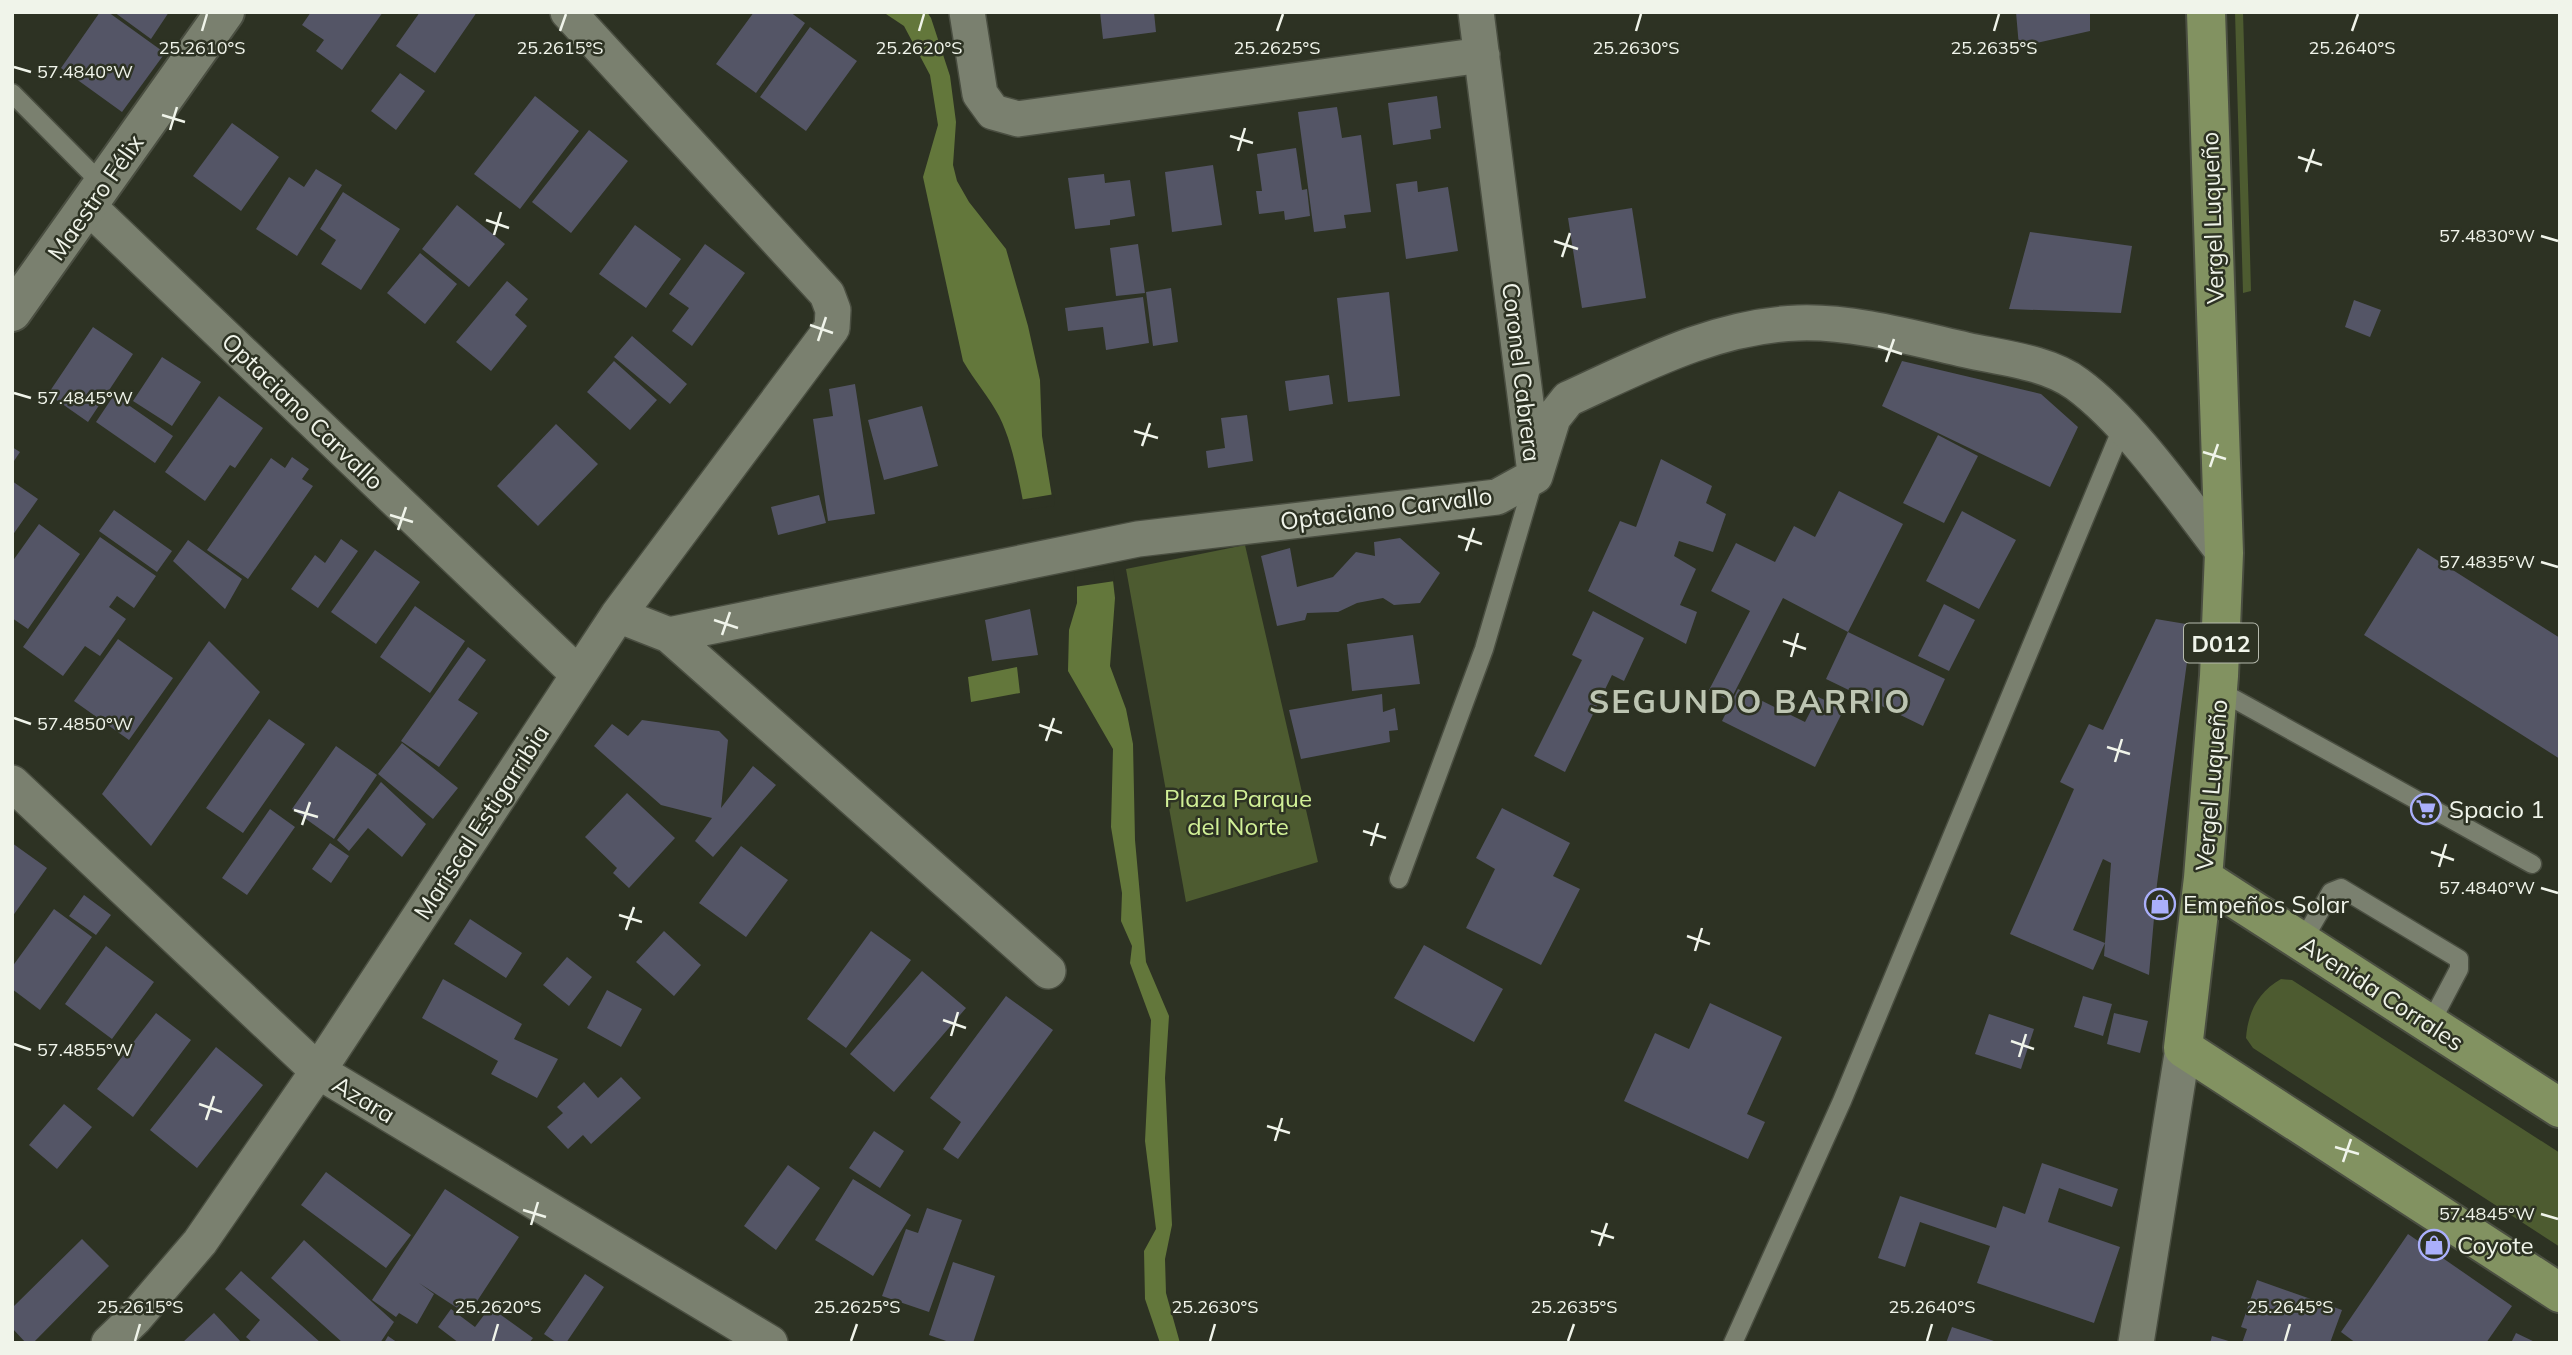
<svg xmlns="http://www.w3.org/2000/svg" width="2572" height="1355" viewBox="0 0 2572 1355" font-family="Mulish,sans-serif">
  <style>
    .green { fill: #4d5b30 }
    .water { fill: #63773b }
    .pier { fill: #2d3223 }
    .building { fill: #545566 }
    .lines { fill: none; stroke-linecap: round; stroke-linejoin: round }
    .service-casing { stroke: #4a4e41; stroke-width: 21 }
    .minor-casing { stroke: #4a4e41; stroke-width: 38 }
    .tertiary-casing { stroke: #4a4e41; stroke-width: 42 }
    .primary-casing { stroke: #4a4e41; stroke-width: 42 }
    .service { stroke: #7a806f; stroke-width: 18 }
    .minor { stroke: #7a806f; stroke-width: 35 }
    .tertiary { stroke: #7a806f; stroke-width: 38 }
    .primary { stroke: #829261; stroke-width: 38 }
    .ticks { fill: none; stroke: #f0f4ea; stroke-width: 2.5 }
    .labels { text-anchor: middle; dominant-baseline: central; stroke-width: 5; stroke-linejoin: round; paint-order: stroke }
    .shield { fill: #2d3223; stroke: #b6baae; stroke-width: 2 }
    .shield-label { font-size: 23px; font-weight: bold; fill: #f0f4ea }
    .street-label { font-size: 24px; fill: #f0f4ea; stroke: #2d3223 }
    .park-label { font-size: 24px; fill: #d1f097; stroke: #2d3223 }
    .poi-label { font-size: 24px; fill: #f0f4ea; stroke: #2d3223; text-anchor: start }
    .district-label { font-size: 32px; font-weight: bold; letter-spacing: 2px; fill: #bdc5b2; stroke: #2d3223 }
    .ticks-label { font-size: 18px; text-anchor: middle; fill: #f0f4ea; stroke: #2d3223; stroke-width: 5; stroke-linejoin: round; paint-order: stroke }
  </style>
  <rect width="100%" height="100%" fill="#2d3223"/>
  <path class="green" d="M2235 12H2243L2250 254 2251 291 2243 293Z
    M1245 545 1318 862 1186 902 1126 569Z
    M2281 979 2292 980 2560 1153V1247L2253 1048 2246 1038C2248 1012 2258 992 2281 979Z"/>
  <path class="water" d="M883 12H927L931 18 950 76 956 122 953 165 957 181 969 202 1006 249 1028 326 1040 380 1042 436 1053 503 1024 506C1018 477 1013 444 999 416 989 397 974 380 963 361L923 177 938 125 930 75 904 26Z
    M1112 572 1115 598 1110 666 1126 709 1133 744 1135 840 1146 962 1169 1016 1165 1078 1172 1225 1165 1259 1166 1293 1180 1343H1160L1145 1299 1144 1251 1156 1229 1145 1141 1151 1020 1130 963 1132 946 1121 921 1122 893 1111 827 1113 749 1068 671 1069 630 1077 603V576Z
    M1017 667 1020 693 971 702 968 677Z"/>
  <path class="pier" d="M1055 494 1054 506 1024 510 1021 507 1019 500Z
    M1113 569 1115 581 1074 587 1075 573Z"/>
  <path class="building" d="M100 12H108L165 53 122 112 61 68Z
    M114 12H169L151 39Z
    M311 12H383L342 70 316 51 324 40 302 25Z
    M420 12H477L435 73 396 46Z
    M754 12H790L805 23 756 93 716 64Z
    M1100 12H1154L1156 32 1103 39Z
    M2016 12H2090V31L2019 47Z
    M810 27 857 61 806 131 760 97Z
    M400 73 425 91 396 130 371 111Z
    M535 96 579 131 520 209 474 174Z
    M1437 96 1441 128 1430 130 1431 139 1393 145 1388 103Z
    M1337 107 1342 138 1361 135 1371 212 1344 215 1346 228 1314 232 1298 112Z
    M232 123 279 157 241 211 193 176Z
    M589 130 628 161 571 233 532 202Z
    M1296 148 1302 190 1307 189 1310 216 1285 220 1284 211 1259 214 1256 191H1262L1257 154Z
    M1213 165 1222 225 1172 232 1165 172Z
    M316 169 342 185 297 256 256 229 289 177 304 187Z
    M1104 174 1105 183 1130 180 1135 216 1110 220V225L1075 229 1068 178Z
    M1417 181 1418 192 1448 187 1458 251 1406 259 1396 184Z
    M343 192 400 229 361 290 321 264 336 240 320 229Z
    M457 205 505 244 469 287 422 249Z
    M1632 208 1646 298 1582 308 1568 218Z
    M635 225 681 259 646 308 599 274Z
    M2030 232 2132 246 2121 313 2009 309Z
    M705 244 745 273 692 346 672 331 689 308 669 294Z
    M1138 244 1145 293 1116 296 1110 248Z
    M420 253 457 284 425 324 387 293Z
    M507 281 528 299 515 315 527 326 491 371 456 342Z
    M1171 288 1178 342 1153 346 1146 292Z
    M1389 292 1400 396 1348 402 1337 298Z
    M1143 297 1149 343 1106 350 1103 327 1068 331 1065 308Z
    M2354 300 2381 310 2370 337 2345 327Z
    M93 327 133 354 88 422 48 394Z
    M632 336 687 384 670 404 614 357Z
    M162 357 201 382 172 426 133 401Z
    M614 361 657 400 630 430 587 392Z
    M1902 361 2041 394 2078 427 2050 487 1882 406Z
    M1329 375 1333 404 1289 411 1285 381Z
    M855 384 875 514 828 521 813 419 833 416 829 389Z
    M114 395 173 436 155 463 96 422Z
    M219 396 263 428 235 468 230 465 205 501 165 472Z
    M922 406 938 466 884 480 868 420Z
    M1247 415 1253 461 1208 468 1206 451 1225 448 1221 418Z
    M556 424 598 464 538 526 497 486Z
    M1938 435 1978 456 1944 523 1903 503Z
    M12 447 20 452 12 464Z
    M292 457 309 469 302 479 313 486 248 579 207 550 271 458 285 468Z
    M1661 459 1712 486 1706 503 1726 514 1713 552 1679 541 1674 556 1696 569 1680 605 1697 612 1686 644 1588 591 1620 521 1636 527Z
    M12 481 38 499 12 536Z
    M1839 491 1903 524 1848 632 1783 598 1730 701 1709 690 1750 611 1711 591 1736 543 1775 562 1794 526 1815 537Z
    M819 495 826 523 778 535 771 507Z
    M114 510 172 551 157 572 99 531Z
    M1962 511 2016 540 1979 609 1926 581Z
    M39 524 80 554 28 629 12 618V562Z
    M100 537 156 576 134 608 117 596 109 607 126 619 100 656 85 646 63 676 23 647Z
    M1400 538 1440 573 1420 603 1394 605 1383 598 1357 603 1338 612 1307 613 1305 620 1277 626 1261 556 1290 548 1297 587 1333 577 1356 552 1375 556 1374 542Z
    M341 539 358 551 318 608 291 589 315 555 325 563Z
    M188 540 242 579 225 609 173 561Z
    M2418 548 2560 638V759L2364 635Z
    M375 550 420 582 376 644 331 612Z
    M1944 604 1975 620 1949 671 1918 656Z
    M415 606 465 641 430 693 380 657Z
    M1030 609 1038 655 992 661 985 620Z
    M1593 611 1644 638 1624 681 1612 675 1565 772 1534 756 1582 660 1572 655Z
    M2156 619 2192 625 2157 884 2149 975 2104 956 2111 863 2103 859 2073 930 2105 943 2093 970 2010 934 2074 789 2060 782 2089 724 2103 730Z
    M1848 632 1945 679 1923 726 1826 679Z
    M1413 635 1420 684 1352 691 1347 644Z
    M118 639 173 678 129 740 74 701Z
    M209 641 260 692 151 846 102 794Z
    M468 647 486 660 458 700 478 713 439 767 401 741Z
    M1738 689 1805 722 1818 697 1844 709 1815 767 1722 721Z
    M1382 694 1383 712 1395 708 1398 730 1389 731 1390 742 1301 759 1289 710Z
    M269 719 305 744 243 833 206 808Z
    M642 720 719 731 728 740 721 808 753 766 776 785 713 857 695 841 712 818 661 805 594 746 612 724 628 736Z
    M402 743 458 788 433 819 378 774Z
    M336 746 377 775 334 839 292 809Z
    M381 782 426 824 402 857 368 828 349 851 337 840Z
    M627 793 675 838 629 888 613 873 617 868 585 837Z
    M1502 808 1570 843 1553 876 1580 889 1541 965 1466 928 1495 869 1476 858Z
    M270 809 295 827 247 895 222 878Z
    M12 843 47 868 12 917Z
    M330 843 349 856 331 883 312 869Z
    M741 846 788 880 746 937 699 903Z
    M84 895 111 915 96 935 69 916Z
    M54 909 92 937 40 1010 12 989V967Z
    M470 919 522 953 506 978 454 944Z
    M664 931 701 965 674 996 636 962Z
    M871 931 911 960 846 1048 807 1019Z
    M1424 945 1503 989 1474 1042 1394 998Z
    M106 946 154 982 112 1039 65 1004Z
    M567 957 592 977 569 1006 543 985Z
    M922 971 966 1008 894 1092 850 1054Z
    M443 979 522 1024 514 1039 558 1059 537 1098 491 1074 498 1061 422 1018Z
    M607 990 642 1009 621 1047 587 1028Z
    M1006 996 1053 1030 958 1159 943 1149 961 1122 930 1098Z
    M2083 996 2112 1004 2103 1036 2074 1027Z
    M1710 1003 1782 1037 1747 1114 1765 1122 1748 1159 1624 1101 1655 1033 1689 1049Z
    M156 1013 191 1040 133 1117 97 1089Z
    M2114 1013 2148 1021 2140 1053 2107 1044Z
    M1989 1014 2034 1029 2021 1069 1975 1054Z
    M216 1047 263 1085 197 1168 150 1130Z
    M621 1077 641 1098 591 1144 583 1135 568 1149 547 1127 563 1113 557 1107 584 1082 598 1098Z
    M64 1104 92 1127 57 1169 29 1145Z
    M874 1131 904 1151 880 1188 849 1168Z
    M2042 1163 2118 1189 2112 1207 2059 1188 2048 1222 2120 1247 2094 1323 1977 1283 1990 1246 1920 1222 1905 1267 1878 1258 1900 1196 1996 1228 2003 1206 2025 1214Z
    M788 1165 820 1188 776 1250 744 1226Z
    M326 1172 411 1235 386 1268 301 1205Z
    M853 1179 911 1215 873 1276 815 1240Z
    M445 1189 519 1237 468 1315 419 1283 434 1294 417 1324 399 1313 396 1317 372 1300Z
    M927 1208 962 1220 929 1312 882 1296 906 1229 918 1233Z
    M2408 1234 2512 1306 2486 1343H2356L2341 1332Z
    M82 1239 109 1266 33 1343H26L12 1328V1308Z
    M304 1240 394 1322 380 1343H343L271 1278Z
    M953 1262 995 1276 973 1343H952L929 1335Z
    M241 1271 321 1343H253L246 1337 260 1320 225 1289Z
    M585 1274 604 1287 566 1343H557L544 1334Z
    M2257 1280 2342 1310 2330 1343H2242L2247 1329 2241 1327Z
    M490 1307 533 1338 529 1343H459L438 1327 451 1309 475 1327Z
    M214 1313 242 1343H182Z
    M1952 1327 1997 1342V1343H1946Z
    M2516 1333 2537 1343H2511Z
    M388 1336 398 1343H384Z
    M2212 1336 2232 1342V1343H2210Z"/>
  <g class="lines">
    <g class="service-casing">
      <path id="service" d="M12 93 103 185
        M2218 690 2532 864
        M1399 879 1484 649 1534 479
        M2302 942 2331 892 2341 888 2459 959V969L2430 1024
        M1733 1343 1842 1101 2122 428"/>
    </g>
    <g class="minor-casing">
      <path id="minor" d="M967 12 980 94 993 112 1018 119 1482 55
        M1476 12 1534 465
        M88 206 578 674
        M618 615 669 635 1138 539 1497 497 1535 476 1553 418 1568 399C1642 365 1715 326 1798 323 1853 321 1913 338 1966 350 2002 358 2047 362 2077 384 2130 423 2183 500 2224 553
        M669 635 1048 971
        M12 783 318 1071 770 1343
        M109 1343 135 1318 200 1242 318 1071 618 615 832 328 833 310 827 294 568 12
        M2136 1343 2183 1048"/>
    </g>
    <g class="tertiary-casing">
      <path id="tertiary" d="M12 312 225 12"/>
    </g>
    <g class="primary-casing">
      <path id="primary" d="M2206 12 2224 553 2219 676 2203 878 2183 1048 2560 1293
        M2203 878 2560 1108"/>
    </g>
    <use href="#service" class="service"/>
    <use href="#minor" class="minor"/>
    <use href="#tertiary" class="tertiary"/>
    <use href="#primary" class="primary"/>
  </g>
  <path class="ticks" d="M202 31 207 14M560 31 566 14M919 31 924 14M1277 31 1283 14M1636 31 1641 14M1994 31 1999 14M2352 31 2358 14M14 67 31 72M162 115 185 122M170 130 177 107M1230 136 1253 143M1238 151 1245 128M2298 157 2322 165M2306 172 2314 149M486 220 509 228M494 235 501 212M2541 236 2558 241M1554 241 1578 249M1562 257 1570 233M810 325 833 333M818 341 826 317M1878 346 1902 354M1886 362 1894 339M14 393 31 398M1134 431 1158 438M1142 446 1150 423M2203 452 2226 459M2210 467 2218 444M390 515 413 522M398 530 406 507M1458 536 1482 544M1466 551 1474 528M2541 562 2558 567M714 620 738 628M722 635 730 612M1783 641 1806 649M1791 657 1798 633M14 718 31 724M1039 725 1062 733M1046 741 1054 718M2107 747 2130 754M2115 762 2122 739M294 810 318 817M302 825 310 802M1363 831 1386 838M1371 846 1378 823M2431 852 2454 860M2439 867 2446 844M2541 888 2558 893M619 915 642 922M626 930 634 907M1687 936 1710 944M1695 951 1702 928M943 1020 966 1028M951 1036 958 1012M2011 1041 2034 1049M14 1044 31 1050M2019 1057 2026 1034M199 1104 222 1112M206 1120 214 1096M1267 1126 1290 1133M1275 1141 1282 1118M2335 1147 2359 1154M2343 1162 2351 1139M523 1210 546 1217M2541 1214 2558 1219M531 1225 538 1202M1591 1231 1614 1238M1599 1246 1607 1223M135 1341 140 1324M493 1341 498 1324M851 1341 857 1324M1210 1341 1215 1324M1568 1341 1574 1324M1927 1341 1932 1324M2285 1341 2290 1324"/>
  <defs>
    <g id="supermarket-ring" transform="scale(1.575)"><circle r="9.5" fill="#2d3223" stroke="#aaaffb" stroke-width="1.5"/><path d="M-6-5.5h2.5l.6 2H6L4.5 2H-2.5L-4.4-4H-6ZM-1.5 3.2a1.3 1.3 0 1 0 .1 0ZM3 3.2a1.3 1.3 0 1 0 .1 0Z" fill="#aaaffb"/></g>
    <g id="shop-ring" transform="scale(1.575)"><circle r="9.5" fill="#2d3223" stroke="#aaaffb" stroke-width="1.5"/><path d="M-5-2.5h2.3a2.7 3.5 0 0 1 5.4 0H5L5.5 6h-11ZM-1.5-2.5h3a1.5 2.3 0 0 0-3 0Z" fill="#aaaffb"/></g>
  </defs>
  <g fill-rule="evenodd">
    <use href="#supermarket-ring" x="2426" y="809"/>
    <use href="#shop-ring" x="2160" y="904"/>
    <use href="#shop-ring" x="2434" y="1245"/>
  </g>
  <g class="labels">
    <rect class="shield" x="2184" y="623.5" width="74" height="39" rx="5"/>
    <g class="shield-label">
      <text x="2221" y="643">D012</text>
    </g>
    <g class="street-label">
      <text transform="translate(95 197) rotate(-55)">Maestro Félix</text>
      <text transform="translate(2212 218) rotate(-92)">Vergel Luqueño</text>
      <text transform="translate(1522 372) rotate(83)">Coronel Cabrera</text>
      <text transform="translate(303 411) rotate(44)">Optaciano Carvallo</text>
      <text transform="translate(1386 508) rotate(-7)">Optaciano Carvallo</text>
      <text transform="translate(2211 785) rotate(-85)">Vergel Luqueño</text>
      <text transform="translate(481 822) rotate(-57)">Mariscal Estigarribia</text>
      <text transform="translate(2382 993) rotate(33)">Avenida Corrales</text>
      <text transform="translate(364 1099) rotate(31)">Azara</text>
    </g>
    <g class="park-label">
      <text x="1238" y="798">Plaza Parque<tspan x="1238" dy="28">del Norte</tspan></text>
    </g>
    <g class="poi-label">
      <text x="2449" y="809">Spacio 1</text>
      <text x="2183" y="904">Empeños Solar</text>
      <text x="2457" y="1245">Coyote</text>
    </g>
    <g class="district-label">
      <text x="1750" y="701">SEGUNDO BARRIO</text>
    </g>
  </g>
  <g class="ticks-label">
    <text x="202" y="54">25.2610°S</text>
    <text x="560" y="54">25.2615°S</text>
    <text x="919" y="54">25.2620°S</text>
    <text x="1277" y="54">25.2625°S</text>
    <text x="1636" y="54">25.2630°S</text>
    <text x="1994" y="54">25.2635°S</text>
    <text x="2352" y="54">25.2640°S</text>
    <text x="85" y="78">57.4840°W</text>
    <text x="2487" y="242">57.4830°W</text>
    <text x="85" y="404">57.4845°W</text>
    <text x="2487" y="568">57.4835°W</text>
    <text x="85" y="730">57.4850°W</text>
    <text x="2487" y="894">57.4840°W</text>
    <text x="85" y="1056">57.4855°W</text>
    <text x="2487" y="1220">57.4845°W</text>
    <text x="140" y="1313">25.2615°S</text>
    <text x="498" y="1313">25.2620°S</text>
    <text x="857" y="1313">25.2625°S</text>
    <text x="1215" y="1313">25.2630°S</text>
    <text x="1574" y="1313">25.2635°S</text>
    <text x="1932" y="1313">25.2640°S</text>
    <text x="2290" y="1313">25.2645°S</text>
  </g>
  <rect width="2572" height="1355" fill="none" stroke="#f0f4ea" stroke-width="28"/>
</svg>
